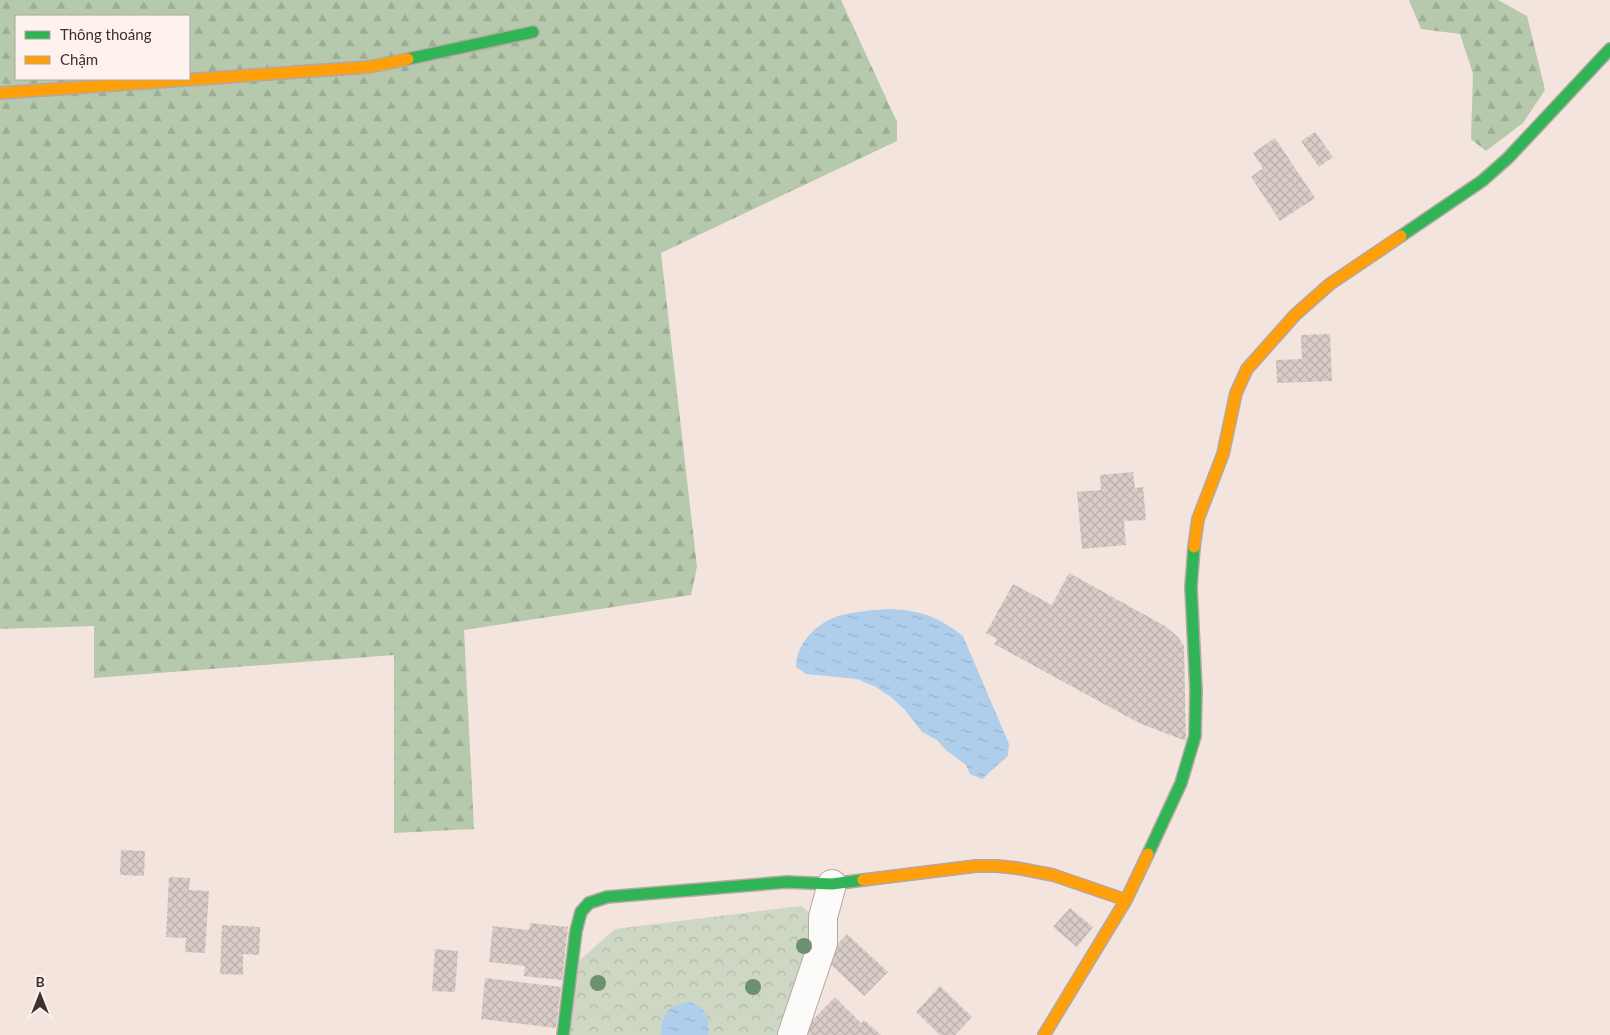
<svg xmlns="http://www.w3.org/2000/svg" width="1610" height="1035" viewBox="0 0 1610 1035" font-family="Lato,sans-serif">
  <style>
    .forest { fill: url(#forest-firs); fill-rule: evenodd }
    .park { fill: url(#park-crowns) }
    .water { fill: url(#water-ripples) }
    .building { fill: url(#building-cross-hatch) }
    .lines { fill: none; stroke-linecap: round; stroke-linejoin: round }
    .street-casing { stroke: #b3a8a2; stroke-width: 30 }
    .fast-casing { stroke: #b3a8a2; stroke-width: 14 }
    .slow-casing { stroke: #b3a8a2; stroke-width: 14 }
    .street { stroke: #fdfbfa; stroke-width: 28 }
    .fast { stroke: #30b455; stroke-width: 11 }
    .slow { stroke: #ff9f0a; stroke-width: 11 }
    .tree { fill: #6d906e }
  </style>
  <defs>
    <pattern id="forest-firs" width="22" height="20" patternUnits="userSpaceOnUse" patternTransform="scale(1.25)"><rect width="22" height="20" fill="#b6c9ad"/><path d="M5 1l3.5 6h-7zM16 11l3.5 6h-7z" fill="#9dad95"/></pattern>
    <pattern id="park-crowns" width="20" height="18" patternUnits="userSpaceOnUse" patternTransform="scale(1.25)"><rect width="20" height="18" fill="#cdd7c4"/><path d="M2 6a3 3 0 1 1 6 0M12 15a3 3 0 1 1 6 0" fill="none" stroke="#b1b9a9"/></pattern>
    <pattern id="water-ripples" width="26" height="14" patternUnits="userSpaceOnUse" patternTransform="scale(1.25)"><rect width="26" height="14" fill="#afceeb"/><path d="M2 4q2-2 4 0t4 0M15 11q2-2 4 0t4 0" fill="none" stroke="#97b1ca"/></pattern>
    <pattern id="building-cross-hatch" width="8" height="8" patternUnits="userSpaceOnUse" patternTransform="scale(1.25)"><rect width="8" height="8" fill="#d8ccc7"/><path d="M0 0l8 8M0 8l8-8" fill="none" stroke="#bab0ab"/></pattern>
  </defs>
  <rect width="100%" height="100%" fill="#f3e4dd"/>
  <path class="forest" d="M0 0H841L897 122V141L661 253 697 567 691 595 464 630 474 829 394 833V655L94 678V626L0 629ZM16 16H189V79H16Z
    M1409 0H1498L1527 16 1545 90 1523 123 1486 151 1471 139 1473 74 1460 34 1421 29Z"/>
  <path class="park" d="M801 906 817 919 788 1035H568L580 960 615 929Z"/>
  <path class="water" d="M890 609C922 611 937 616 963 636L1009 744 1008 756 982 779 970 774 966 765 946 750 937 740 922 732 905 710 891 697 876 687 857 679 806 674 796 667C796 643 818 621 842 615 858 611 874 610 890 609Z
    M689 1002C705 1006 711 1019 708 1035H661C662 1014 667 1006 689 1002Z"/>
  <path class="building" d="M1315 132 1333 157 1319 167 1301 141Z
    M1275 138 1315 198 1280 221 1251 177 1263 168 1253 153Z
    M1330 334 1332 381 1277 383 1276 360 1302 359 1301 335Z
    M1133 472 1135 488 1143 487 1146 520 1124 521 1126 545 1082 549 1077 492 1101 490 1100 475Z
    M1069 573 1165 626 1178 637 1184 646 1186 741 1139 723 994 644 997 639 986 633 1013 584 1052 605Z
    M121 850 145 851 144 876 120 875Z
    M169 877 190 878 189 890 209 891 205 953 185 952 186 938 166 937Z
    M1070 908 1093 927 1077 947 1053 927Z
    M530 923 568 927 562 980 524 976 525 966 489 962 493 926 529 930Z
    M222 925 260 927 259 955 243 954V975L220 974Z
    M847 934 888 972 864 996 824 958Z
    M435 949 458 951 455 992 432 991Z
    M485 978 561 987 556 1028 481 1019Z
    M940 986 972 1017 955 1035H940L916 1012Z
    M835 997 861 1023 864 1020 881 1035H804L801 1032Z"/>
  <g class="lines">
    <g class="street-casing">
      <path id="street" d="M792 1035 823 943V917L832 884"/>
    </g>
    <g class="fast-casing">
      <path id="fast" d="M408 59 533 32
        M1401 236 1482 181 1508 158 1610 49
        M1148 854 1181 783 1195 736 1196 690 1191 587 1194 547
        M563 1035 576 931 581 912 589 903 607 897 787 882 832 884 863 880"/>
    </g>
    <g class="slow-casing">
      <path id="slow" d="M0 93 369 67 408 59
        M1194 547 1198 519 1223 454 1236 393 1247 369 1295 315 1330 284 1401 236
        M863 880 976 866H997L1016 868 1053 875 1126 900
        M1044 1035 1126 900 1148 854"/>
    </g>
    <use href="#street" class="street"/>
    <use href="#fast" class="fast"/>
    <use href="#slow" class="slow"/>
  </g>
  <g class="tree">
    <circle cx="804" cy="946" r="8"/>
    <circle cx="598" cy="983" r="8"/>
    <circle cx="753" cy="987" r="8"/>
  </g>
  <rect x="15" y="15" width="175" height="65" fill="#fdf2ed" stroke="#afa5a0"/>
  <rect x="25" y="31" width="25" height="8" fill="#30b455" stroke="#afa5a0"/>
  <text x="60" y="40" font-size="15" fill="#3b312d">Thông thoáng</text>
  <rect x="25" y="56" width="25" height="8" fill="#ff9f0a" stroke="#afa5a0"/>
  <text x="60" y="65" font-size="15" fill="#3b312d">Chậm</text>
  <g transform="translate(40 995)" stroke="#fdf2ed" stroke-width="4" paint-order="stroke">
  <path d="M0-4L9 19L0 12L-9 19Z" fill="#3b312d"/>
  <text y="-8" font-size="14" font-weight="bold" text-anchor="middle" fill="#3b312d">B</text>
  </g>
</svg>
